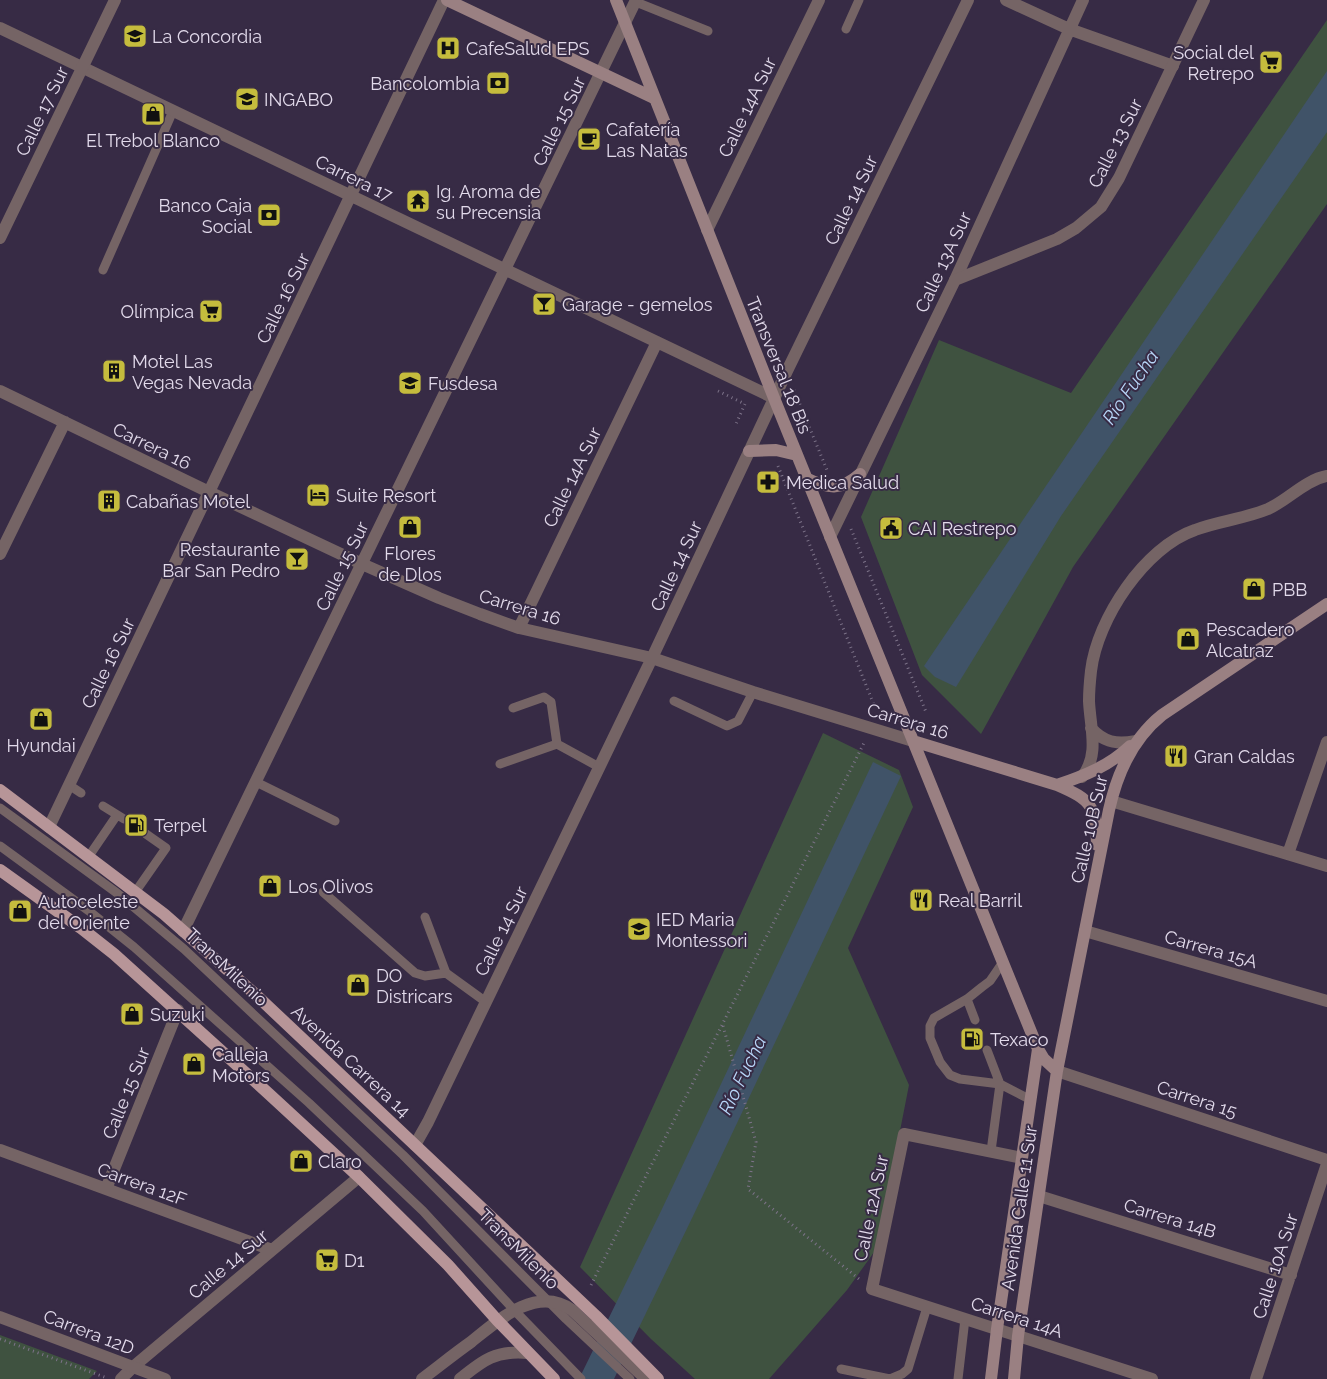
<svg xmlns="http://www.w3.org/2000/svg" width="1327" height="1379" viewBox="0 0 1327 1379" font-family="Raleway,sans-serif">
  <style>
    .green { fill: #3f5240 }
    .water { fill: #405368 }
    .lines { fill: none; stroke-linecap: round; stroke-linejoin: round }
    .path { stroke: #7d7389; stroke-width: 3; stroke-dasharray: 1 4; stroke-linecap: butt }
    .service { stroke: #756465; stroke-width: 9 }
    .minor { stroke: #756465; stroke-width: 12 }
    .tertiary { stroke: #756465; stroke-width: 12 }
    .secondary { stroke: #9a8082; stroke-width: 12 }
    .primary { stroke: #b79598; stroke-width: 12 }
    .labels { text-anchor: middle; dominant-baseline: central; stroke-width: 4; stroke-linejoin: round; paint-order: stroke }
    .poi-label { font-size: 18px; fill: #e2daeb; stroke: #372b45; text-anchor: start }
    .street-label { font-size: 18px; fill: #e2daeb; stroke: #372b45 }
    .water-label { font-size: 19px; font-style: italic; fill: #b7d5f7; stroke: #372b45 }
  </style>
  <rect width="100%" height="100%" fill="#372b45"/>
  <path class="green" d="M1327 20V204L1073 567 981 734 922 675 861 517 939 340 1071 393Z
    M823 733 899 770 913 807 848 948 909 1085 877 1248 847 1290 769 1379H695L651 1339 580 1267Z
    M0 1335 97 1371 89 1379H0Z"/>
  <path class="water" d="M1327 71V132L1061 516 956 687 935 677 924 666Z
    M873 762 901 776 694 1214 614 1379H579L662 1209Z"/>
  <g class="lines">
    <path class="path" d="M794 390 827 470
      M718 391 745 404 736 424
      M778 466 874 705
      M851 529 926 712
      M723 1026 756 1142 748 1189 859 1279
      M591 1285 864 743
      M0 1339 107 1378"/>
    <path class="service" d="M636 2 708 31
      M846 29 859 0
      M103 270 173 111
      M674 701 727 726 738 721 753 692
      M513 708 544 697 551 702 557 744
      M500 764 557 744 599 767
      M256 782 335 821
      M69 785 81 793
      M103 806 124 819
      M0 808 117 893 184 949 403 1155 566 1319 630 1379
      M0 846 89 911 134 947 309 1103 423 1211 514 1310 581 1379
      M89 856 117 815
      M136 891 166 848 146 834
      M323 892 415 973 425 976 446 973
      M425 917 446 973 486 1002
      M1003 962 990 981 982 987 967 999 934 1018 930 1026V1038L940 1062 950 1075 960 1079 1000 1084 1031 1100
      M967 999 975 1020
      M987 1050 1000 1084 991 1151
      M841 1369 890 1379 902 1374 908 1369 927 1307
      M958 1379 965 1319"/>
    <path class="minor" d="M1006 0 1069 29 1173 66
      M0 28 774 398
      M707 230 819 0
      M955 280 1083 0
      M0 391 209 492 362 564 439 598 480 614 519 628 652 658 753 692 913 741
      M0 554 65 422
      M519 628 657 342
      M1091 728C1103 742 1117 745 1135 741
      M1082 777C1100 755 1090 727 1089 701 1089 691 1090 680 1091 671 1097 619 1145 547 1195 530 1218 521 1244 519 1268 509 1288 500 1305 480 1327 476
      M1111 801 1327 866
      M49 827 444 0
      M1288 854 1327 742
      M183 931 636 0
      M1085 931 1327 1001
      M1057 1071 1327 1160
      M415 1145 428 1122 652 658 787 371 968 0
      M0 1150 272 1250
      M1022 1158 904 1134 872 1289 1152 1379
      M106 1189 178 1010
      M1039 1196 1291 1275
      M121 1379 133 1367 359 1177
      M1256 1379 1327 1164"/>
    <path class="tertiary" d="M0 238 115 0
      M830 537 955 280 1057 239 1076 228 1101 207 1119 178 1204 0
      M0 1317 165 1379
      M422 1379C438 1367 454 1354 471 1342 498 1320 537 1285 572 1310L646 1379
      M460 1379C483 1360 496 1350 528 1353"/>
    <path class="secondary" d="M447 0 654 98
      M616 0 774 398 1038 1049 1044 1059 1057 1071
      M749 451 776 450 797 455
      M806 478C828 489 841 491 860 474
      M913 741 1057 785C1092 800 1096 806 1097 845
      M1057 785C1084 776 1109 766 1130 746
      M991 1379 997 1329 1038 1049
      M1014 1379 1018 1336 1057 1071 1109 810C1117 774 1132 739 1162 715L1327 604"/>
    <path class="primary" d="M0 790 164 914 255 994 596 1316 658 1379
      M0 870 81 928 114 954 269 1094 359 1177 448 1265 497 1320 554 1379"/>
  </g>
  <defs>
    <g id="university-square" transform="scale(1.25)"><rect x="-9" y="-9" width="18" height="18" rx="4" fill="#c5bc3d" stroke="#372b45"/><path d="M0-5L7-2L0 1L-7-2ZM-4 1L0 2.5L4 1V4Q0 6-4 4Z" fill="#111"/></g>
    <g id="hospital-square" transform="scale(1.25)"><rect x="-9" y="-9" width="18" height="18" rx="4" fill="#c5bc3d" stroke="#372b45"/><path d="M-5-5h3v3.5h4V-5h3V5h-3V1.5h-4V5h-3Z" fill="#111"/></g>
    <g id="supermarket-square" transform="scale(1.25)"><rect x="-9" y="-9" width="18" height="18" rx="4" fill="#c5bc3d" stroke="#372b45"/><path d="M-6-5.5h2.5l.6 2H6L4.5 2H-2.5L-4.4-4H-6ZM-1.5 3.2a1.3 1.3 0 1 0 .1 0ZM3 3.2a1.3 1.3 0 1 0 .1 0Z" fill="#111"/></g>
    <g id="bank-square" transform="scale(1.25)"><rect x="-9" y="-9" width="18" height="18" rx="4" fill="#c5bc3d" stroke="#372b45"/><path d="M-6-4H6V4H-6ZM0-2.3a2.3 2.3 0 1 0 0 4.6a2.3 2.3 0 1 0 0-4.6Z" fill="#111"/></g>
    <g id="shop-square" transform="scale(1.25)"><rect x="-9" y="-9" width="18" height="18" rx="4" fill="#c5bc3d" stroke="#372b45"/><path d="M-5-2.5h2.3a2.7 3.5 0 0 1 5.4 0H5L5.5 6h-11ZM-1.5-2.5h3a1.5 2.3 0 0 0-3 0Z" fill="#111"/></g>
    <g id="cafe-square" transform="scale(1.25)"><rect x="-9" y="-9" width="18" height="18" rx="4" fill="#c5bc3d" stroke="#372b45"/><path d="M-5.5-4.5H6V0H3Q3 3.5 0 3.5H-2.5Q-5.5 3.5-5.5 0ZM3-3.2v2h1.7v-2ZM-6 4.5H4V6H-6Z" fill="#111"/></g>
    <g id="temple-square" transform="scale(1.25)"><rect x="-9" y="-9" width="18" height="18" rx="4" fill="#c5bc3d" stroke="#372b45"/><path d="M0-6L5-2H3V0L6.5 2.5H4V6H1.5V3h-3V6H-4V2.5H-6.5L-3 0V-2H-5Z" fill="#111"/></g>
    <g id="bar-square" transform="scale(1.25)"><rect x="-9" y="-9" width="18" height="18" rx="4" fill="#c5bc3d" stroke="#372b45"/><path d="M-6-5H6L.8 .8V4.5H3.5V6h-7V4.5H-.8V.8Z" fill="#111"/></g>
    <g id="building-square" transform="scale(1.25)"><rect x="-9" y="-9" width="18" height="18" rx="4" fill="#c5bc3d" stroke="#372b45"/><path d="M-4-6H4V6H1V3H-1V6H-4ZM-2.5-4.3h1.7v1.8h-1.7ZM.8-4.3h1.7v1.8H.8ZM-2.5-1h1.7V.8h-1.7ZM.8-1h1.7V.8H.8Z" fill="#111"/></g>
    <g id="pharmacy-square" transform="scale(1.25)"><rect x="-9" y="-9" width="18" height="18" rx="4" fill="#c5bc3d" stroke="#372b45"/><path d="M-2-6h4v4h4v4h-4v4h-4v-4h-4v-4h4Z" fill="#111"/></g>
    <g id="hotel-square" transform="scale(1.25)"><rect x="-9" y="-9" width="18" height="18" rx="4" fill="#c5bc3d" stroke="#372b45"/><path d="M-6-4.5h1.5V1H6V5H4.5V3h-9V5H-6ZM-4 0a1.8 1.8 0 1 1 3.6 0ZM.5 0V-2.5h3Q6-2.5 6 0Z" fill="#111"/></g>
    <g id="civic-square" transform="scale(1.25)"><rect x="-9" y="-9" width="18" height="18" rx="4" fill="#c5bc3d" stroke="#372b45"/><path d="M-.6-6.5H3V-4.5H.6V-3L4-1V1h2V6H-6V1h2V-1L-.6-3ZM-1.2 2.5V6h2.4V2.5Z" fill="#111"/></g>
    <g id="restaurant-square" transform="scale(1.25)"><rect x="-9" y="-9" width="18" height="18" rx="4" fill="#c5bc3d" stroke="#372b45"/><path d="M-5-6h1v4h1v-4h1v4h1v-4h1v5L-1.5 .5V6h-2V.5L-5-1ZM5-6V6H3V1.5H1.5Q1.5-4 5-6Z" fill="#111"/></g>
    <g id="fuel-square" transform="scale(1.25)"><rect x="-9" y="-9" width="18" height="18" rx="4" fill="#c5bc3d" stroke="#372b45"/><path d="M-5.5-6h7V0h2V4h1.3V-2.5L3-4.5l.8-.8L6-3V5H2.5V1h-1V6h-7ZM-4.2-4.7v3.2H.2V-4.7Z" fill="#111"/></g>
    <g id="school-square" transform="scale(1.25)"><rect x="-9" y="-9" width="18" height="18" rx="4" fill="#c5bc3d" stroke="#372b45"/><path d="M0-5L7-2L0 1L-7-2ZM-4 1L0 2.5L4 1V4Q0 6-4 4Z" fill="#111"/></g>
  </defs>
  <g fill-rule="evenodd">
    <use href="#university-square" x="135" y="36"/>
    <use href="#hospital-square" x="448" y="48"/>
    <use href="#supermarket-square" x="1271" y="62"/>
    <use href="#bank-square" x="498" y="83"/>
    <use href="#university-square" x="247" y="99"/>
    <use href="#shop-square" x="153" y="114"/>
    <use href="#cafe-square" x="589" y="139"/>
    <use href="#temple-square" x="418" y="201"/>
    <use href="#bank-square" x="269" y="215"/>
    <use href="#bar-square" x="544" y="304"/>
    <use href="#supermarket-square" x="211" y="311"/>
    <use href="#building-square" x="114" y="371"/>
    <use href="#university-square" x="410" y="383"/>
    <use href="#pharmacy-square" x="768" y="482"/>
    <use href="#hotel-square" x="318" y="495"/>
    <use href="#building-square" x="109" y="501"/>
    <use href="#shop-square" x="410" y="527"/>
    <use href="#civic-square" x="891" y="528"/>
    <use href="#bar-square" x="297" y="559"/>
    <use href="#shop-square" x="1254" y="589"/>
    <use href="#shop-square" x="1188" y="639"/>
    <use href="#shop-square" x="41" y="719"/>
    <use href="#restaurant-square" x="1176" y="756"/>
    <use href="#fuel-square" x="136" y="825"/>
    <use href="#shop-square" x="270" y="886"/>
    <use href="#restaurant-square" x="921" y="900"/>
    <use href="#shop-square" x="20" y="911"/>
    <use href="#school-square" x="639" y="929"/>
    <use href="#shop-square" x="358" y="985"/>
    <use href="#shop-square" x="132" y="1014"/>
    <use href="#fuel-square" x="972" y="1039"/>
    <use href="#shop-square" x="194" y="1064"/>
    <use href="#shop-square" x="301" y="1161"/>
    <use href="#supermarket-square" x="327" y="1260"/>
  </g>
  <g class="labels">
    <g class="poi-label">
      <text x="152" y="36">La Concordia</text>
      <text x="466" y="48">CafeSalud EPS</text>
      <text x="1254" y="52" text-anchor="end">Social del<tspan x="1254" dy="21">Retrepo</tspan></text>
      <text x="480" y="83" text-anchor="end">Bancolombia</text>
      <text x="264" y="99">INGABO</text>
      <text x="606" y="129">Cafatería<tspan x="606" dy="21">Las Natas</tspan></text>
      <text x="153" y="140" text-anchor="middle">El Trebol Blanco</text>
      <text x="436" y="191">Ig. Aroma de<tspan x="436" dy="21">su Precensia</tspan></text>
      <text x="252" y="205" text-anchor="end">Banco Caja<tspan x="252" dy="21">Social</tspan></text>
      <text x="562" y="304">Garage - gemelos</text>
      <text x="194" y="311" text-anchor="end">Olímpica</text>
      <text x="132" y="361">Motel Las<tspan x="132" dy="21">Vegas Nevada</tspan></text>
      <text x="428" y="383">Fusdesa</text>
      <text x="786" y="482">Medica Salud</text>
      <text x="336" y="495">Suite Resort</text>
      <text x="126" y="501">Cabañas Motel</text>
      <text x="908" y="528">CAI Restrepo</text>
      <text x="280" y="549" text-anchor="end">Restaurante<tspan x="280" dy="21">Bar San Pedro</tspan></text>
      <text x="410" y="553" text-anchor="middle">Flores<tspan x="410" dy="21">de Dlos</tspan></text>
      <text x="1272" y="589">PBB</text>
      <text x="1206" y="629">Pescadero<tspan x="1206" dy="21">Alcatraz</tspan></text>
      <text x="41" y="745" text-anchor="middle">Hyundai</text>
      <text x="1194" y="756">Gran Caldas</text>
      <text x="154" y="825">Terpel</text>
      <text x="288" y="886">Los Olivos</text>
      <text x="938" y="900">Real Barril</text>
      <text x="38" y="901">Autoceleste<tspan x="38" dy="21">del Oriente</tspan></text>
      <text x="656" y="919">IED Maria<tspan x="656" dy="21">Montessori</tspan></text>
      <text x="376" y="975">DO<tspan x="376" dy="21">Districars</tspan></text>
      <text x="150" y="1014">Suzuki</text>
      <text x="990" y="1039">Texaco</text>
      <text x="212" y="1054">Calleja<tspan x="212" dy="21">Motors</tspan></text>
      <text x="318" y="1161">Claro</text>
      <text x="344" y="1260">D1</text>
    </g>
    <g class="street-label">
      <text transform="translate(747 107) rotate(-64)">Calle 14A Sur</text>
      <text transform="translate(42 111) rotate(-64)">Calle 17 Sur</text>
      <text transform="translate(559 121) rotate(-64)">Calle 15 Sur</text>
      <text transform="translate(1115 143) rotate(-63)">Calle 13 Sur</text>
      <text transform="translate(354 178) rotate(26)">Carrera 17</text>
      <text transform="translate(851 200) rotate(-64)">Calle 14 Sur</text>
      <text transform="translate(943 262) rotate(-65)">Calle 13A Sur</text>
      <text transform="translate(283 298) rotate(-64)">Calle 16 Sur</text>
      <text transform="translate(779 365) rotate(68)">Transversal 18 Bis</text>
      <text transform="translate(152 446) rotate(26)">Carrera 16</text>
      <text transform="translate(572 477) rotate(-64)">Calle 14A Sur</text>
      <text transform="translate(342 566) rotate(-64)">Calle 15 Sur</text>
      <text transform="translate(676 566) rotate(-65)">Calle 14 Sur</text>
      <text transform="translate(520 607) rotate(17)">Carrera 16</text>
      <text transform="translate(108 663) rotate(-64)">Calle 16 Sur</text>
      <text transform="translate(908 721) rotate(17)">Carrera 16</text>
      <text transform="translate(1089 829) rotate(-77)">Calle 10B Sur</text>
      <text transform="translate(501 931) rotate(-64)">Calle 14 Sur</text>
      <text transform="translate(1211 949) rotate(16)">Carrera 15A</text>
      <text transform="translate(227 967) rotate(43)">TransMilenio</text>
      <text transform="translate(351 1061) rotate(43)">Avenida Carrera 14</text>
      <text transform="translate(126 1093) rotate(-68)">Calle 15 Sur</text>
      <text transform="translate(1197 1099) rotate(18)">Carrera 15</text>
      <text transform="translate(142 1184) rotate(20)">Carrera 12F</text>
      <text transform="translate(871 1208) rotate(-78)">Calle 12A Sur</text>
      <text transform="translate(1019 1208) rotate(-82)">Avenida Calle 11 Sur</text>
      <text transform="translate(1170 1218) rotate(17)">Carrera 14B</text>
      <text transform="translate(519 1249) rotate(45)">TransMilenio</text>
      <text transform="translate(228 1264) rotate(-40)">Calle 14 Sur</text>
      <text transform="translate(1275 1266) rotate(-72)">Calle 10A Sur</text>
      <text transform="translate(1017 1317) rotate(18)">Carrera 14A</text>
      <text transform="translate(89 1332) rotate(21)">Carrera 12D</text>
    </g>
    <g class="water-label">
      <text transform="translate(1130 387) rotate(-56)">Río Fucha</text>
      <text transform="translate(742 1075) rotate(-64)">Río Fucha</text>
    </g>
  </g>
</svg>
